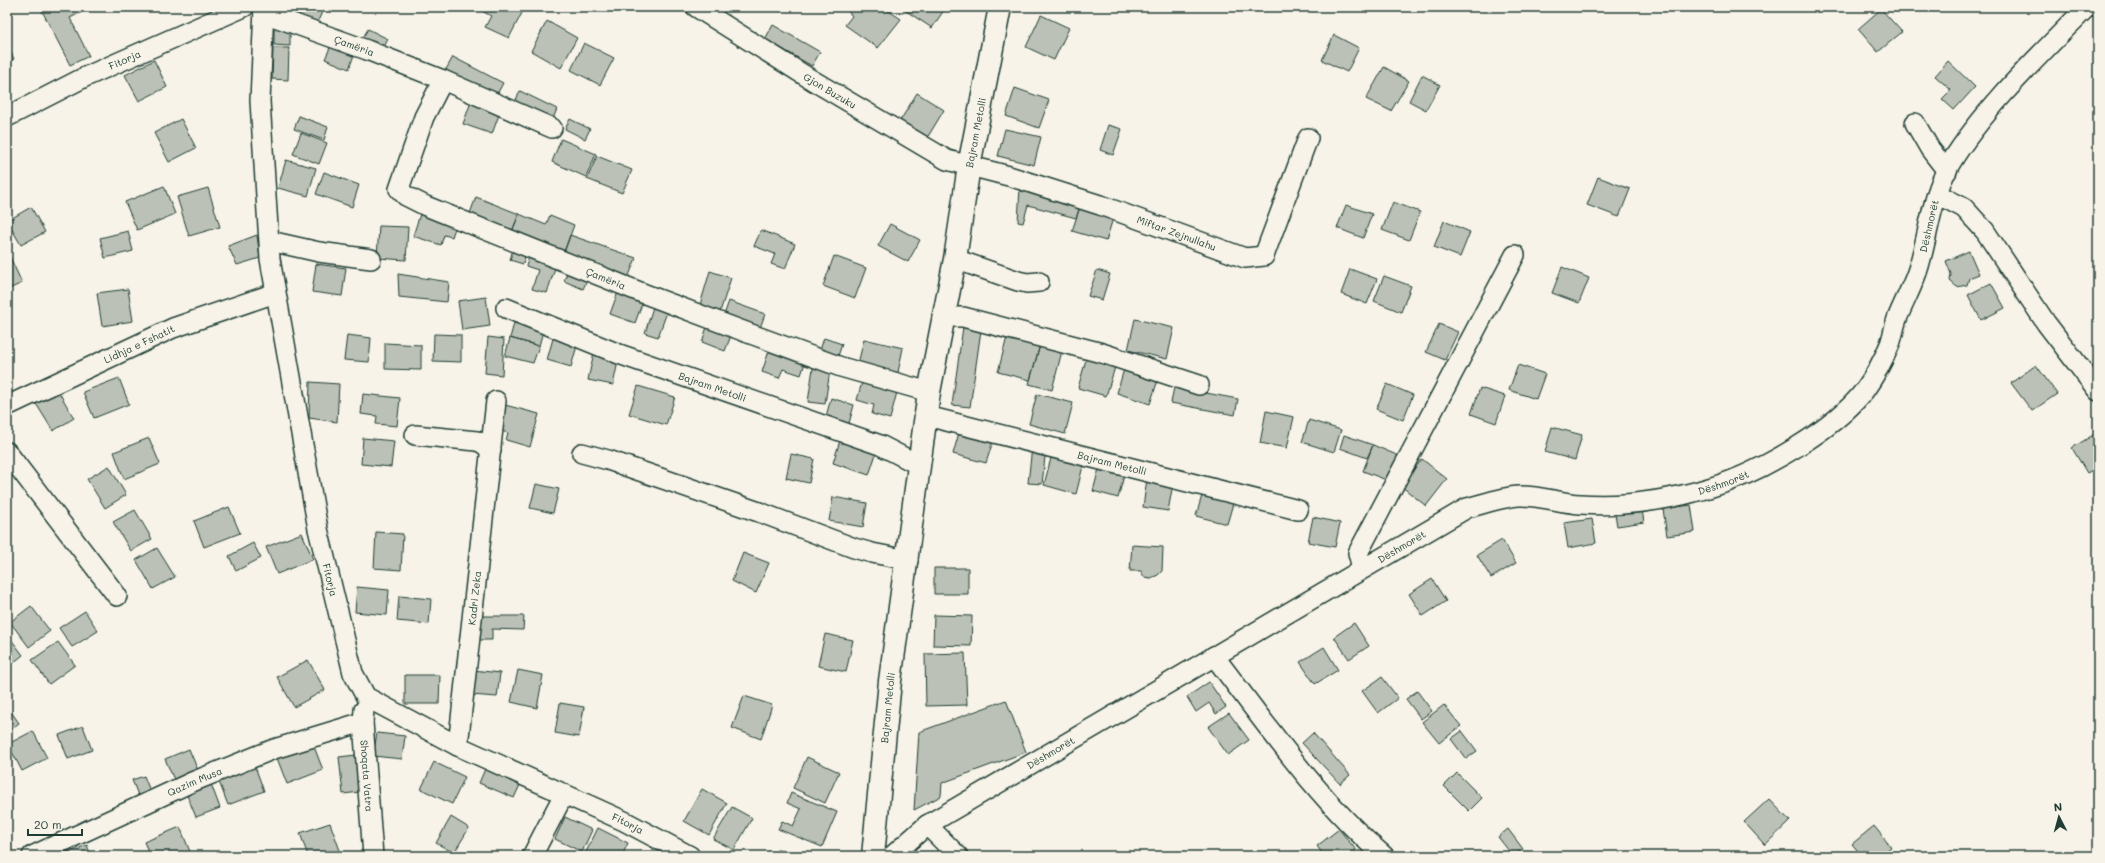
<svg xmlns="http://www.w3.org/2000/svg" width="2105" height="863" viewBox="0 0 2105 863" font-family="Mali,sans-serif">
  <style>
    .building { fill: #bbc1b6; stroke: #1f3d34 }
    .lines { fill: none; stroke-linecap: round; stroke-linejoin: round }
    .street-casing { stroke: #1f3d34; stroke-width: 22 }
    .secondary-casing { stroke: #1f3d34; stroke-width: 25 }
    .street { stroke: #f7f3e8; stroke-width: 19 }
    .secondary { stroke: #f7f3e8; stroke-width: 22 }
    .labels { text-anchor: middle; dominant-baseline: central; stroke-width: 3; stroke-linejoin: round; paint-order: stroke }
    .street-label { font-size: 10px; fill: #1f3d34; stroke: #f7f3e8 }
  </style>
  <rect width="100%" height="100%" fill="#f7f3e8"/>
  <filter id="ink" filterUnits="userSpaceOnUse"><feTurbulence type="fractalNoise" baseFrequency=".025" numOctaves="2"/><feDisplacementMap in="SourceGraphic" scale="8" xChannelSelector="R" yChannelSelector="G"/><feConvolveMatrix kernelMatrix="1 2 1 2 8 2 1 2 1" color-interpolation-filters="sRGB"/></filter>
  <g filter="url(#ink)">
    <path class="building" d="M40 7H92L70 18 89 56 70 65Z
      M283 7H316L323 10 317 23Z
      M484 7 524 9 509 38 485 27 491 16 482 11Z
      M850 7H883L901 19 878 48 845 25 852 16 847 10Z
      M900 7H946L932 28Z
      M1881 9 1902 32 1878 52 1858 29Z
      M1041 15 1069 28 1054 60 1026 47Z
      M547 21 577 38 561 68 531 51Z
      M274 23 290 24V46L274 45Z
      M773 25 820 52 812 66 765 39Z
      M368 29 388 39 383 49 362 39Z
      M1334 35 1359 48 1347 72 1322 60Z
      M332 43 355 52 349 69 325 59Z
      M584 43 614 58 600 85 571 70Z
      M7 44 14 59 7 62Z
      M273 48H289L288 80 272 79Z
      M453 57 503 83 495 98 444 73Z
      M154 60 167 87 139 101 125 75Z
      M1948 61 1975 87 1954 110 1942 99 1951 90 1935 76Z
      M1384 67 1409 81 1391 111 1366 99Z
      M1422 75 1440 85 1426 110 1409 101Z
      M1015 88 1049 100 1039 128 1006 116Z
      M520 91 557 109 552 121 514 104Z
      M917 93 944 110 927 138 900 121Z
      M471 102 500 112 492 134 463 124Z
      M299 116 328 127 324 140 294 129Z
      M181 119 196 148 169 162 154 133Z
      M570 119 590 129 585 139 565 129Z
      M1108 125 1122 129 1113 155 1100 150Z
      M1005 129 1041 137 1034 165 998 156Z
      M301 133 327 143 319 164 293 154Z
      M561 139 596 154 586 177 552 162Z
      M597 156 632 170 622 193 587 179Z
      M286 160 316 168 308 196 278 188Z
      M324 172 359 185 352 207 316 194Z
      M1598 177 1630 189 1619 217 1587 205Z
      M164 186 175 214 137 230 125 202Z
      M1020 187 1081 204 1076 218 1028 205 1023 223 1018 222Z
      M208 188 220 227 189 236 177 197Z
      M476 197 519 214 511 234 469 216Z
      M1393 202 1420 212 1409 240 1382 230Z
      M1081 204 1114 215 1106 241 1072 231Z
      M1346 205 1372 214 1363 238 1337 228Z
      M31 207 45 232 21 245 7 221Z
      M420 214 456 225 452 237 444 235 441 245 413 236Z
      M519 214 546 225 550 215 574 225 563 255 511 234Z
      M1444 221 1470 232 1460 257 1434 247Z
      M890 224 920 240 908 262 878 246Z
      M379 226 408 227 406 260 377 258Z
      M761 230 795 244 785 269 771 264 775 254 754 246Z
      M128 231 133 251 105 258 100 238Z
      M257 235 260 258 237 265 228 246Z
      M570 235 636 258 628 278 563 255Z
      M513 249 526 253 523 264 510 260Z
      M1969 251 1979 274 1969 278 1967 285 1957 287 1950 281 1951 274 1946 261Z
      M9 255 22 283 7 290V256Z
      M834 256 866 268 855 298 823 286Z
      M529 257 556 265 547 293 532 289 538 270 526 266Z
      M316 264 346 268 342 296 312 292Z
      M1562 267 1589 278 1579 303 1552 293Z
      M1350 269 1377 279 1367 304 1341 294Z
      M568 270 588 278 583 289 564 281Z
      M1097 270 1110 274 1102 300 1088 296Z
      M710 271 731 278 720 312 700 305Z
      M398 274 449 282 447 302 399 297Z
      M1384 276 1411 286 1401 312 1374 301Z
      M1991 283 2005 308 1981 320 1968 295Z
      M128 289 133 321 102 326 97 293Z
      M618 292 643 301 635 323 610 314Z
      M486 297 490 326 462 330 458 301Z
      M729 301 765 314 760 328 724 315Z
      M653 307 667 312 658 337 645 333Z
      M1135 319 1174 328 1167 359 1128 350Z
      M514 323 543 331 539 346 510 338Z
      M708 324 732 333 725 351 702 342Z
      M1439 324 1458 332 1445 360 1426 352Z
      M963 327 981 330 970 407 952 405Z
      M434 334 461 335V362L433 361Z
      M347 335 371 338 369 362 344 360Z
      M554 335 578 342 571 367 547 360Z
      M488 337 504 339 502 375 485 373Z
      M1007 337 1040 345 1030 380 998 372Z
      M510 338 539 346 533 363 505 356Z
      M824 338 842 344 838 356 820 350Z
      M864 339 903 348 897 377 857 368Z
      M385 343 421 345V370L385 369Z
      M1040 345 1062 351 1052 390 1029 384Z
      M770 348 806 360 801 375 783 369 779 378 762 372Z
      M594 352 619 357 613 385 588 380Z
      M1087 356 1116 364 1106 396 1078 388Z
      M1518 365 1545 374 1536 399 1509 390Z
      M2036 365 2057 394 2032 411 2011 383Z
      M813 368 830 370 825 404 808 402Z
      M1124 369 1158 380 1150 404 1117 393Z
      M119 378 129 404 94 418 83 392Z
      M310 382 339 384 337 422 309 418Z
      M862 382 897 392 890 419 872 414 874 405 857 400Z
      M1387 384 1413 395 1403 420 1376 409Z
      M638 386 675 397 666 425 629 414Z
      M1174 387 1238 399 1235 415 1171 403Z
      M1480 388 1505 396 1496 423 1471 414Z
      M57 389 74 418 53 431 35 402Z
      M363 394 400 398 397 426 376 424 377 416 361 414Z
      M1037 394 1073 403 1065 434 1029 424Z
      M831 398 854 405 848 427 825 420Z
      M505 405 539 414 530 447 506 440 508 433 498 430Z
      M1266 411 1294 417 1287 448 1260 443Z
      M1309 420 1341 430 1334 452 1302 442Z
      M1552 427 1582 435 1575 460 1545 452Z
      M960 429 994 438 986 463 953 454Z
      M2098 432V467L2087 473 2072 448Z
      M1344 435 1373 445 1367 458 1340 448Z
      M841 437 878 448 869 475 833 463Z
      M149 438 160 464 124 479 114 452Z
      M363 438 394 441 391 467 361 464Z
      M1373 445 1399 456 1389 481 1363 471Z
      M1032 447 1046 448 1042 484 1028 483Z
      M791 454 814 459 809 483 786 478Z
      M1052 454 1084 462 1076 494 1044 485Z
      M1422 459 1447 479 1426 506 1401 486Z
      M1100 465 1125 472 1118 498 1093 491Z
      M109 466 126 495 105 508 87 479Z
      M1147 479 1173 484 1168 511 1143 507Z
      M536 484 559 489 553 513 530 508Z
      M1203 492 1234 500 1227 524 1196 516Z
      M833 497 867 503 863 527 829 521Z
      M1691 505 1695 532 1667 536 1663 509Z
      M229 507 240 533 204 547 194 521Z
      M135 510 152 539 131 551 113 522Z
      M1642 510 1644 522 1617 526 1615 514Z
      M1313 517 1340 523 1335 547 1308 542Z
      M1592 519 1596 543 1568 548 1564 523Z
      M376 532 403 534 401 570 374 568Z
      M302 533 313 559 277 574 266 547Z
      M1502 540 1516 563 1491 578 1477 555Z
      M253 543 261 558 236 571 229 556Z
      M1132 545 1163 547 1162 571 1158 575 1151 578 1144 577 1141 571H1130Z
      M157 548 175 577 153 589 136 560Z
      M743 553 769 563 756 593 732 581Z
      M934 568H968V594H934Z
      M1432 579 1446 601 1423 616 1409 594Z
      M357 587 389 590 387 615 355 612Z
      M399 596 431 599 429 624 397 621Z
      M31 606 50 631 29 647 10 622Z
      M85 611 98 631 72 647 59 628Z
      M934 615 972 616 971 646 933 645Z
      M479 616H524L523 630 492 629V640H479Z
      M1354 623 1369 646 1349 659 1334 637Z
      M7 634 23 655 7 668Z
      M825 634 853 640 846 672 818 666Z
      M58 642 75 665 49 684 32 660Z
      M1324 647 1338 670 1315 684 1300 662Z
      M965 653 967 705 926 706 925 654Z
      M308 660 325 690 294 707 277 677Z
      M473 670 500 673 497 697 471 695Z
      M518 670 543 675 537 708 511 702Z
      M405 675H440L439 704H405Z
      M1382 677 1398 698 1378 713 1362 691Z
      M1209 682 1226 707 1216 714 1209 703 1196 712 1187 697Z
      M1417 691 1432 711 1421 719 1406 699Z
      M744 696 772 705 761 739 732 728Z
      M1006 700 1026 752 942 783 941 796 914 810 919 732Z
      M560 703 584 707 579 737 555 733Z
      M1444 705 1461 726 1439 743 1422 722Z
      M7 706 19 723 7 732Z
      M1229 713 1249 740 1228 755 1208 727Z
      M83 726 92 750 68 759 59 735Z
      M33 731 47 758 22 771 8 744Z
      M1462 731 1477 751 1466 759 1451 739Z
      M377 733 405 736 402 759 373 756Z
      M1313 733 1350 775 1340 784 1302 743Z
      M313 744 323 770 287 784 277 758Z
      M189 749 199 773 175 782 165 759Z
      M356 755 360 792 343 794 339 757Z
      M807 757 839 772 825 803 793 788Z
      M434 762 465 777 452 804 421 789Z
      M254 764 264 791 228 805 218 779Z
      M485 769 520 785 514 798 479 783Z
      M1457 773 1482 798 1469 811 1444 786Z
      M144 776 150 791 138 795 132 780Z
      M211 784 220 808 196 817 186 793Z
      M702 789 727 803 709 835 684 821Z
      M791 793 837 812 822 847 778 829 782 821 793 826 801 809 787 803Z
      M1769 799 1790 821 1765 845 1744 822Z
      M732 807 752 818 734 850 713 839Z
      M451 817 469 828 454 853 436 843Z
      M565 817 592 830 582 852 555 839Z
      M330 823 342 856H308L300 833Z
      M1874 826 1891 847 1880 856H1862L1852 844Z
      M180 827 191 854 185 856H150L144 842Z
      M598 828 628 843 622 856H589L585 854Z
      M1339 829 1356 850 1348 856H1324L1317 846Z
      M1508 829 1523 849 1513 856 1498 837Z
      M87 845 91 856H63L62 855Z
      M777 850 801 854V856H775Z"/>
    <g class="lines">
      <g class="street-casing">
        <g id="street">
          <path id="s1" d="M264 7 260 101 270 259 318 529 353 673 366 697 458 746 624 821 690 856"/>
          <path id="s2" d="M696 7 812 80 947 160 1009 176 1100 205 1245 258 1264 256 1308 138"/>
          <path id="s3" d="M264 13 367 50 443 80"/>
          <path id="s4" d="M7 117 85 77 244 7"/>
          <path d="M1915 123 1930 149 1947 171"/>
          <path id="s5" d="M552 128 443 80 424 117 399 189 406 196 426 206 645 294 751 334 841 367 929 392"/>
          <path d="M1937 194 1964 208 1985 231 2046 323 2098 391"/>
          <path d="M270 241 319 252 371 259"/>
          <path d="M955 259 1018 281 1027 283 1039 282"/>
          <path id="s6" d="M506 308 619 354 880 445 919 465"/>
          <path d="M942 317H963L1102 353 1199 385"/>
          <path id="s7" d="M7 406 173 328 275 293"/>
          <path id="s8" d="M927 416 1298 510"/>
          <path d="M415 435 477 441 482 443 491 450"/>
          <path d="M7 452 117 596"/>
          <path d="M582 453 608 460 759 512 854 548 872 553 908 560"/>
          <path d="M1362 568 1358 553 1515 255"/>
          <path d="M1214 656C1267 725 1317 799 1384 856"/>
          <path id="s9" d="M364 710 363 722 373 856"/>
          <path id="s10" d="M458 746 496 401"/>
          <path d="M927 825 958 856"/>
          <path id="s11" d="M32 856 192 782 274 749 363 722"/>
          <path d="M532 856 564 794"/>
          <path id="s12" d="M892 856 927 825 1467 508C1483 504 1502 497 1519 496 1539 495 1560 503 1580 504 1624 507 1670 500 1712 487 1759 473 1834 430 1864 391 1874 377 1883 361 1890 344 1893 336 1894 327 1897 319 1904 301 1914 284 1919 266 1929 232 1932 194 1950 164 1984 108 2041 54 2087 7"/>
        </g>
      </g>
      <g class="secondary-casing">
        <g id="secondary">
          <path id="s13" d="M873 856 890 681 929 392 955 259 969 166 1000 7"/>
        </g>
      </g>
      <use href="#street" class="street"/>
      <use href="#secondary" class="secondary"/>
    </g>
  </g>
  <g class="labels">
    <g class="street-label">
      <text stroke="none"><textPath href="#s3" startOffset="96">Çamëria</textPath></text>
      <text stroke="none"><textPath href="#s4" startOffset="131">Fitorja</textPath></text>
      <text stroke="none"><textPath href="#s2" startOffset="158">Gjon Buzuku</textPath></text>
      <text stroke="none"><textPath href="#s13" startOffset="731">Bajram Metolli</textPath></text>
      <text stroke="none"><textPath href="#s12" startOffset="1282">Dëshmorët</textPath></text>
      <text stroke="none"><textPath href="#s2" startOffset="535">Miftar Zejnullahu</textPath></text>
      <text stroke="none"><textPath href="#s5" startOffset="463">Çamëria</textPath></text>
      <text stroke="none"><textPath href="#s7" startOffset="146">Lidhja e Fshatit</textPath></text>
      <text stroke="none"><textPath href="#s6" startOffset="221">Bajram Metolli</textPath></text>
      <text stroke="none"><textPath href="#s8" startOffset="191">Bajram Metolli</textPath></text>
      <text stroke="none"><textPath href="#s12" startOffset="934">Dëshmorët</textPath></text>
      <text stroke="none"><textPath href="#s12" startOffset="597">Dëshmorët</textPath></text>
      <text stroke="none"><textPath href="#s1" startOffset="579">Fitorja</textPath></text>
      <text stroke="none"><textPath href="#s10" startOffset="149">Kadri Zeka</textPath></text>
      <text stroke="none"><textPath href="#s13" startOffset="149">Bajram Metolli</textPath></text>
      <text stroke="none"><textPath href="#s12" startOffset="190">Dëshmorët</textPath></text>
      <text stroke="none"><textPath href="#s9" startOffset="66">Shoqata Vatra</textPath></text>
      <text stroke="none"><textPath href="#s11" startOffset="179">Qazim Musa</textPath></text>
      <text stroke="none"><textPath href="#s1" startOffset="993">Fitorja</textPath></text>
    </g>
  </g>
  <rect width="2105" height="863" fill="none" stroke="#f7f3e8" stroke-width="24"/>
  <rect x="12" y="12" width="2081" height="839" fill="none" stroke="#1f3d34" stroke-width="1.5" filter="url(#ink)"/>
  <g transform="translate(2059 817) rotate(354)" stroke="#f7f3e8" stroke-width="3" paint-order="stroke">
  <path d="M0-3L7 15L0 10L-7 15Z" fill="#1f3d34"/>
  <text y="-6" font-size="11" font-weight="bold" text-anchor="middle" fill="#1f3d34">N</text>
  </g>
  <path d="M28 829v6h54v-6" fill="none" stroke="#1f3d34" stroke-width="2"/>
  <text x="34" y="829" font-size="12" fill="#1f3d34" stroke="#f7f3e8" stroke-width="3" paint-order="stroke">20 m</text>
</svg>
